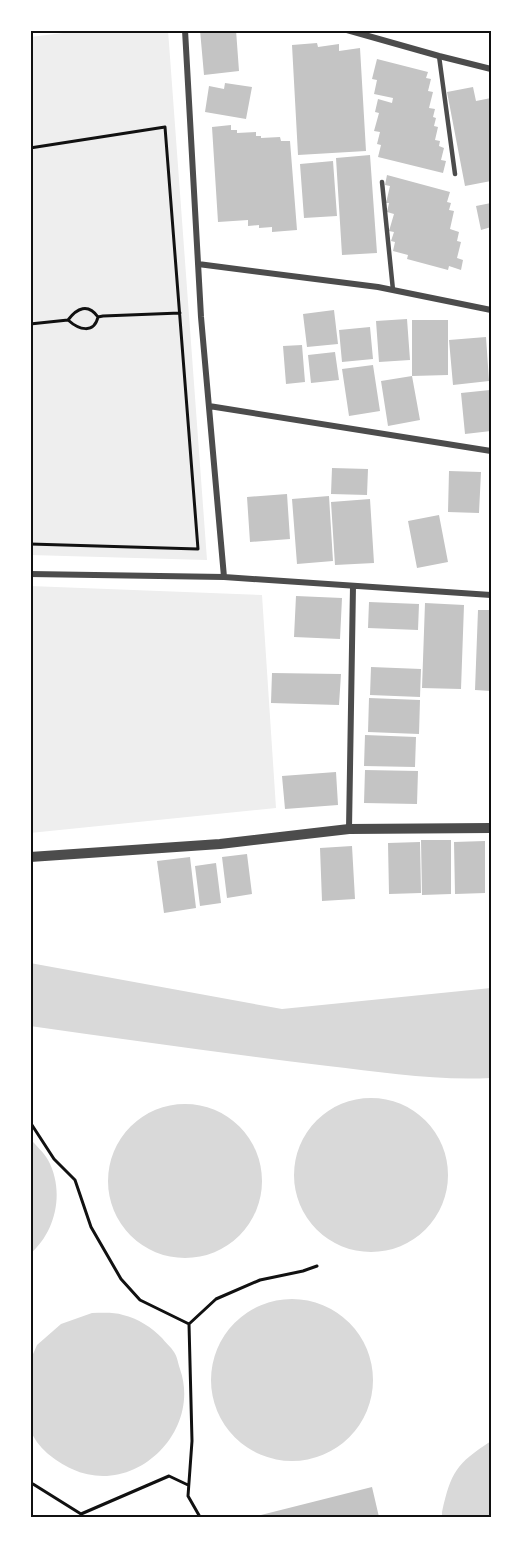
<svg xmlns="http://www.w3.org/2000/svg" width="521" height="1547" viewBox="0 0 521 1547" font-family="Karla,sans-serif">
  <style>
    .green { fill: #eee }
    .water { fill: #d9d9d9 }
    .building { fill: #c4c4c4 }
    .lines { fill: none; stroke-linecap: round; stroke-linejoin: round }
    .path { stroke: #111; stroke-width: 3 }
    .service { stroke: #4c4c4c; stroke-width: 4.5 }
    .minor { stroke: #4c4c4c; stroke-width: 6 }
    .tertiary { stroke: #4c4c4c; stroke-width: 10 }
    .neatline { fill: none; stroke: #111; stroke-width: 2 }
  </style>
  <rect width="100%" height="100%" fill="#fff"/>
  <path class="green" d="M88 30H168L207 560 30 555V37Z
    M30 586 262 595 276 808 30 833Z"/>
  <path class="water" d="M30 963 282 1009 491 988V1078C436 1081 382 1072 328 1066 228 1054 129 1040 30 1026Z
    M294 1175a77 77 0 1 1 154 0a77 77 0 1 1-154 0Z
    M108 1181a77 77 0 1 1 154 0a77 77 0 1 1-154 0Z
    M30 1139C36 1145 44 1153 48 1160 65 1191 56 1232 30 1254Z
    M211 1380a81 81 0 1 1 162 0a81 81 0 1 1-162 0Z
    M92 1313C102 1313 114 1312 123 1315 138 1318 152 1328 162 1338 165 1342 171 1347 174 1352 177 1356 178 1363 180 1369 202 1432 134 1498 72 1469 55 1461 37 1448 30 1429V1361L37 1345 61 1324Z
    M491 1441V1517H442V1512C451 1472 456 1464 491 1441Z"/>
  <path class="building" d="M200 30H236L239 71 204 75Z
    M317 43 318 47 339 44V51L360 48 366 151 298 155 292 45Z
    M377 59 428 72 426 78 431 79 428 91 433 92 429 108 435 109 433 117 436 118 434 126 438 127 435 140 440 141 439 146 444 148 441 160 446 161 443 173 378 157 381 145 377 144 380 132 374 131 379 113 375 112 378 99 392 103 393 98 374 94 377 80 372 79Z
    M225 83 252 87 246 119 205 112 209 86 224 89Z
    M473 87 476 101 491 98V181L465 186 447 92Z
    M231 125V130H237V133L256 132V136H261V138L280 137 281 141H290L297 230 272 232V227L259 228V225L248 226V220L218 222 212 127Z
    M370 155 377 253 342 255 336 158Z
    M333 161 337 216 304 218 300 164Z
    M387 175 450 192 447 202 451 203 449 210 454 211 450 229 459 232 457 241 461 242 457 258 463 260 461 270 449 266 448 270 407 259 408 255 393 251 395 242 391 241 394 232 389 231 394 214 387 212 389 203H386L390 186 385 185Z
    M491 203V227L481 230 476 206Z
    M334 310 338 344 307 347 303 314Z
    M407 319 410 360 379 362 376 321Z
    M412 320H448V375L412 376Z
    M370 327 373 359 342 362 339 330Z
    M486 337 489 381 453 385 449 340Z
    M302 345 305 382 286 384 283 346Z
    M335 352 339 380 311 383 308 355Z
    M373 365 380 411 349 416 342 369Z
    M412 376 420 420 388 426 381 381Z
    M490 390 491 431 465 434 461 393Z
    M332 468 368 469 367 495 331 494Z
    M449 471 481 472 479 513 448 512Z
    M287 494 290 539 250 542 247 497Z
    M329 496 333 561 297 564 292 499Z
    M370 499 374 563 335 565 331 502Z
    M439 515 448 562 417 568 408 521Z
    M296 596 342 598 340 639 294 637Z
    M369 602 419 604 418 630 368 628Z
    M425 603 464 605 461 689 422 688Z
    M478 610H491V691L475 690Z
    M371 667 421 669 420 697 370 695Z
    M272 673 341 674 339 705 271 703Z
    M369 698 420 700 419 734 368 732Z
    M365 735 416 737 415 767 364 766Z
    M365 770 418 771 417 804 364 803Z
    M336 772 338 805 285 809 282 776Z
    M421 840H451V894L422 895Z
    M485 841V893L455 894 454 842Z
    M420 842 421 893 389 894 388 843Z
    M352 846 355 899 322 901 320 848Z
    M247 854 252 894 227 898 222 857Z
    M190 857 196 908 164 913 157 861Z
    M216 863 221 903 200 906 195 866Z
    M372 1487 379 1517H257V1516Z"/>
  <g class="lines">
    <path class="path" d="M30 148 165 127 198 549 30 544
      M68 320C77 308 88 303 98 317
      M30 324 68 320C79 330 94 334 98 317L103 316 180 313
      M30 1122 54 1159 75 1180 91 1227 121 1279 140 1300 189 1324
      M33 1484 81 1514 169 1476 188 1485
      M200 1517 188 1496 192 1441 189 1324 216 1299 260 1280 303 1271 317 1266"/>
    <path class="service" d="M439 56 455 174
      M382 182 393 290"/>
    <path class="minor" d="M185 30 201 317 224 577
      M347 30 439 56 491 69
      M198 264 378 287 491 310
      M209 406 491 451
      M30 574 224 577 491 595
      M349 829 353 586"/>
    <path class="tertiary" d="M30 857 220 844 349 829 491 828"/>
  </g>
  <rect width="521" height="1547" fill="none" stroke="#ffffff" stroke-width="63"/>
  <rect x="32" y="32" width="458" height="1484" class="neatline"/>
</svg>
